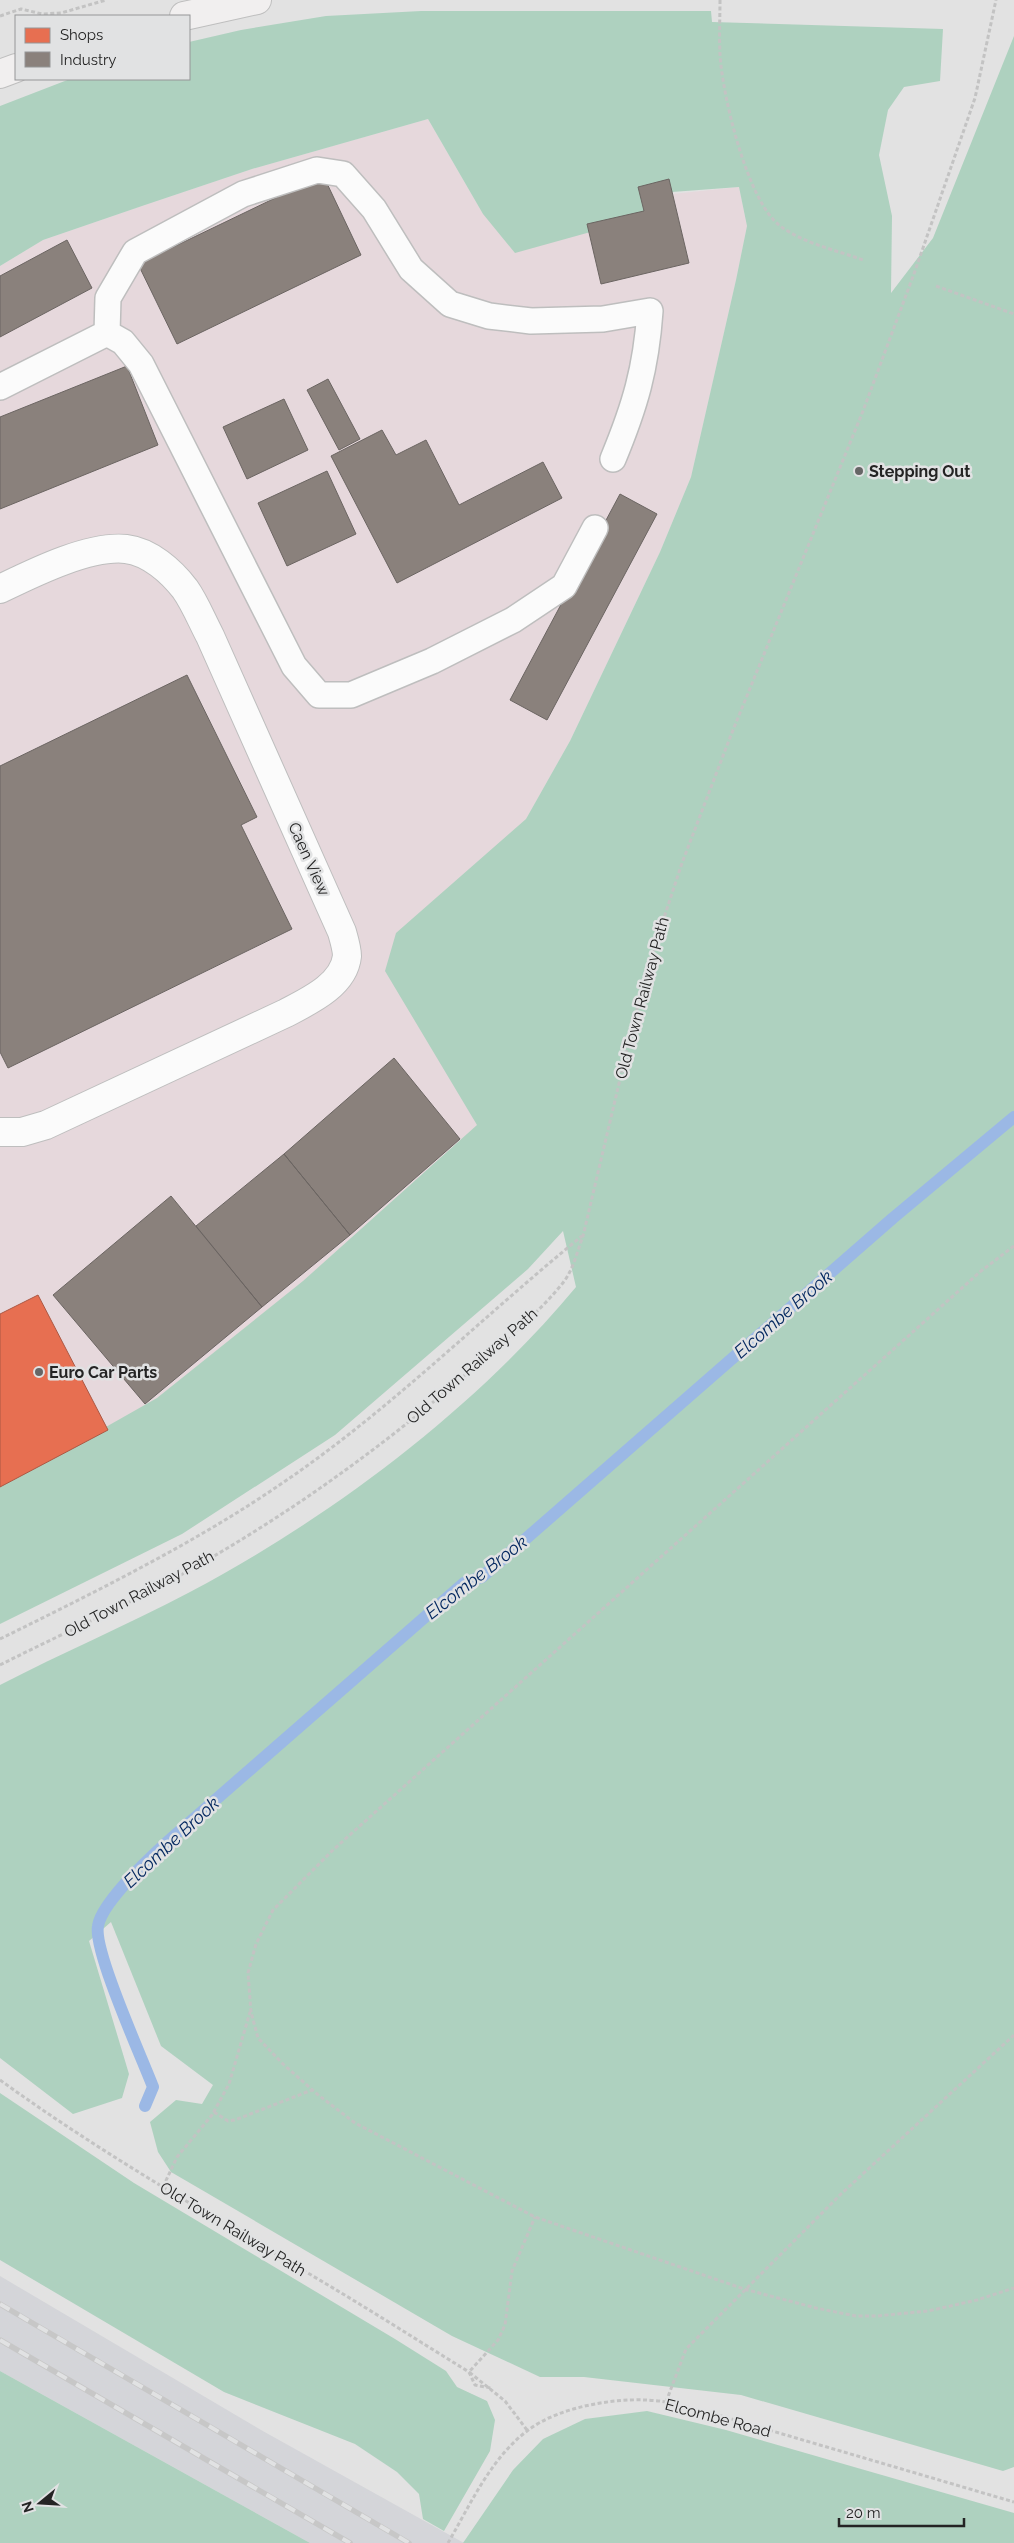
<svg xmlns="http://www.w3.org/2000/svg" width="1014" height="2543" viewBox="0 0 1014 2543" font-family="Raleway,sans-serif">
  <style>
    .built { fill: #d4d5d9 }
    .industrial { fill: #e6d8dc }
    .green { fill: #aed1bf }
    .shops { fill: #e76f51; stroke: #ac5844 }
    .industry { fill: #8a817c; stroke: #6b6562 }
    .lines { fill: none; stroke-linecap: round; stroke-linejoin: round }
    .stream { stroke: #9bb8e5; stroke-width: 12 }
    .lane-casing { stroke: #bebebe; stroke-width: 28 }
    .street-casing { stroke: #bebebe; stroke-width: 30 }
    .secondary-casing { stroke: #bebebe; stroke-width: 30 }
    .path { stroke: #c3c3c3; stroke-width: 3; stroke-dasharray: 4 2.5; stroke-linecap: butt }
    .lane { stroke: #fbfbfb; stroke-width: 25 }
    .street { stroke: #fbfbfb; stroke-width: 28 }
    .secondary { stroke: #f1efef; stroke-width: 28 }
    .rail-casing { stroke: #c7c7c7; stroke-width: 5.5 }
    .rail { stroke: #e1e2e3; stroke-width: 4; stroke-dasharray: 11; stroke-linecap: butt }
    .poi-dot { fill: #666; stroke: #e1e2e3; stroke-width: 2 }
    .labels { text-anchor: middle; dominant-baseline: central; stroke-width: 5; stroke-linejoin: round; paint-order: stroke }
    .poi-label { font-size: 16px; font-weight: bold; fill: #242424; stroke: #e1e2e3; text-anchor: start }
    .street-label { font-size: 16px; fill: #242424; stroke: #e1e2e3 }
    .water-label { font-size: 18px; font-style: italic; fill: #042860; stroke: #e1e2e3 }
  </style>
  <rect width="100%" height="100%" fill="#e2e2e2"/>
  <path class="built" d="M0 2276 261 2430 464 2543H310L0 2371Z"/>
  <path class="industrial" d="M428 119 483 214 739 187 747 226 736 280 691 477 660 552 570 741 446 962 554 1083 0 1537V266L43 240 142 206 252 169Z"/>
  <path class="green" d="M421 11H711L712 22 943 29 940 81 904 87 888 110 879 155 892 216 891 293 933 238 1014 36V2467L1003 2471 741 2395 584 2377H540L452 2336 171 2172 158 2152 150 2122 176 2100 202 2104 213 2085 161 2046 111 1922 89 1941 129 2074 122 2098 73 2114 0 2058V1685C62 1653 127 1625 190 1592 330 1518 475 1409 576 1287L563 1231 528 1269 335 1435 182 1534 0 1624V1487L157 1398 303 1281 477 1125 385 971 396 933 526 819 570 741 660 552 691 477 736 280 747 226 739 187 672 192 666 211 515 253 483 214 428 119 252 169 142 206 43 240 0 266V106L70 79H189V42L241 30 326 16Z
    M0 2093 134 2183 395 2339 446 2371 457 2387 487 2401 495 2420 490 2451 444 2531 423 2519 419 2494 397 2472 355 2444 224 2392 0 2260Z
    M0 2371 310 2543H0Z
    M647 2411 726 2430 1014 2513V2543H463L513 2470 543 2439 585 2419Z"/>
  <path class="shops" d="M38 1295 108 1430 0 1487V1314Z"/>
  <path class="industry" d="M323 175 361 255 177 344 138 264Z
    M669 179 689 263 601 284 587 224 644 211 638 187Z
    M67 240 92 288 0 337V276Z
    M127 366 158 445 0 509V417Z
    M328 379 360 439 339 450 307 390Z
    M284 399 308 450 247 479 223 427Z
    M382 430 396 455 426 440 459 505 543 462 562 498 397 583 331 456Z
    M327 471 356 534 287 566 258 503Z
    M620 494 657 514 547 720 510 700Z
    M187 675 257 817 241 825 292 929 8 1068 0 1052V766Z
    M394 1058 460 1139 350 1235 284 1154Z
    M284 1154 350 1235 262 1307 196 1226Z
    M171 1196 262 1307 145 1404 53 1295Z"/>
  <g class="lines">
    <path class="stream" d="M145 2106 153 2087C142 2058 93 1950 98 1926 102 1900 161 1847 182 1829L464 1583 482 1577 893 1218 1014 1117"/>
    <g class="lane-casing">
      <path id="lane" d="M107 333 123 342 141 364 294 666 319 695H351L432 661 513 620 564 586 595 528
        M0 387 107 333 108 298 135 252 243 194 317 170 343 174 374 209 411 269 450 304 489 316 531 321 603 319 650 311C646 369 635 406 613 459"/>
    </g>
    <g class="street-casing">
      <path id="street" d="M0 589C33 573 89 545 126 549 150 552 171 571 185 589 195 603 202 621 210 636L342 932C344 939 347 949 347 956 344 985 309 1001 286 1013L46 1125 22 1132H0"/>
    </g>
    <g class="secondary-casing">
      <path id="secondary" d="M184 16 257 0
        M0 74 16 68"/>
    </g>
    <path class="path" d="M720 0C720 18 719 36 720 54 722 94 747 200 779 225 802 243 836 250 863 260
      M0 16 21 9 42 14 61 13 106 0
      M936 286 1014 314
      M1014 1246 981 1271 334 1849 273 1910 256 1944 248 1973 251 2012 258 2038 283 2064 317 2094 355 2123 535 2217 744 2289 816 2308 856 2316H877L928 2311 977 2300 1014 2288
      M0 1639C93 1593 193 1544 278 1486 387 1413 481 1318 582 1236
      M0 1665C59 1635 121 1608 179 1576 284 1518 385 1446 474 1367 504 1341 537 1315 562 1284 573 1271 577 1252 583 1236L634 1020 654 948 682 863 731 735 863 411 915 271 975 98 996 0
      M0 2080C105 2156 217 2219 328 2285 375 2313 422 2343 469 2372L475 2385 491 2388
      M214 2112 228 2121 235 2120 312 2090
      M163 2187 177 2157 212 2115 229 2084 250 2012
      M666 2402 686 2349 841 2194 1014 2035
      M527 2430 505 2401 469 2372 498 2340 505 2325 512 2271 535 2217
      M448 2543C470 2505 491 2458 527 2431 560 2405 626 2395 666 2402 681 2405 696 2410 711 2413L1014 2502"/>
    <use href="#lane" class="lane"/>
    <use href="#street" class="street"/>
    <use href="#secondary" class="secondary"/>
    <g class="rail-casing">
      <path id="rail" d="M0 2304 409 2543
        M0 2340 350 2543"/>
    </g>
    <use href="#rail" class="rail"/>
  </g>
  <g class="poi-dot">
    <circle cx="859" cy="471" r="5"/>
    <circle cx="39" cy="1372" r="5"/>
  </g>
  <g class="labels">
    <g class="poi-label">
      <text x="869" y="471">Stepping Out</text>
      <text x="49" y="1372">Euro Car Parts</text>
    </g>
    <g class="street-label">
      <text transform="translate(309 859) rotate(66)">Caen View</text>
      <text transform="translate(642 998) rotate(-75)">Old Town Railway Path</text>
      <text transform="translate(472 1366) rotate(-41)">Old Town Railway Path</text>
      <text transform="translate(139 1594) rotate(-28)">Old Town Railway Path</text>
      <text transform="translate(233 2229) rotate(31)">Old Town Railway Path</text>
      <text transform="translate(718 2418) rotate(15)">Elcombe Road</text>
    </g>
    <g class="water-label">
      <text transform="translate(783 1314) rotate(-41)">Elcombe Brook</text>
      <text transform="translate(476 1577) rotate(-38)">Elcombe Brook</text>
      <text transform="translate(171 1842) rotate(-43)">Elcombe Brook</text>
    </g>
  </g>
  <rect x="15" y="15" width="175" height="65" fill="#e1e2e3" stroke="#959697"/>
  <rect x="25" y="28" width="25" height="15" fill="#e76f51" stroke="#959697"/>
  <text x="60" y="40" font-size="15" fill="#242424">Shops</text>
  <rect x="25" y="52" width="25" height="15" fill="#8a817c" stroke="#959697"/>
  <text x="60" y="65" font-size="15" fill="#242424">Industry</text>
  <g transform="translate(40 2503) rotate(252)" stroke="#e1e2e3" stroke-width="4" paint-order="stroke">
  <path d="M0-4L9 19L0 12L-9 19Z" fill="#242424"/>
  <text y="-8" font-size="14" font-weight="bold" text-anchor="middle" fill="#242424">N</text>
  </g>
  <path d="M839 2518v8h125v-8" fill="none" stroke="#242424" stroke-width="2.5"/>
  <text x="846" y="2518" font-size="15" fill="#242424" stroke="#e1e2e3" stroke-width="4" paint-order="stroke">20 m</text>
</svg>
